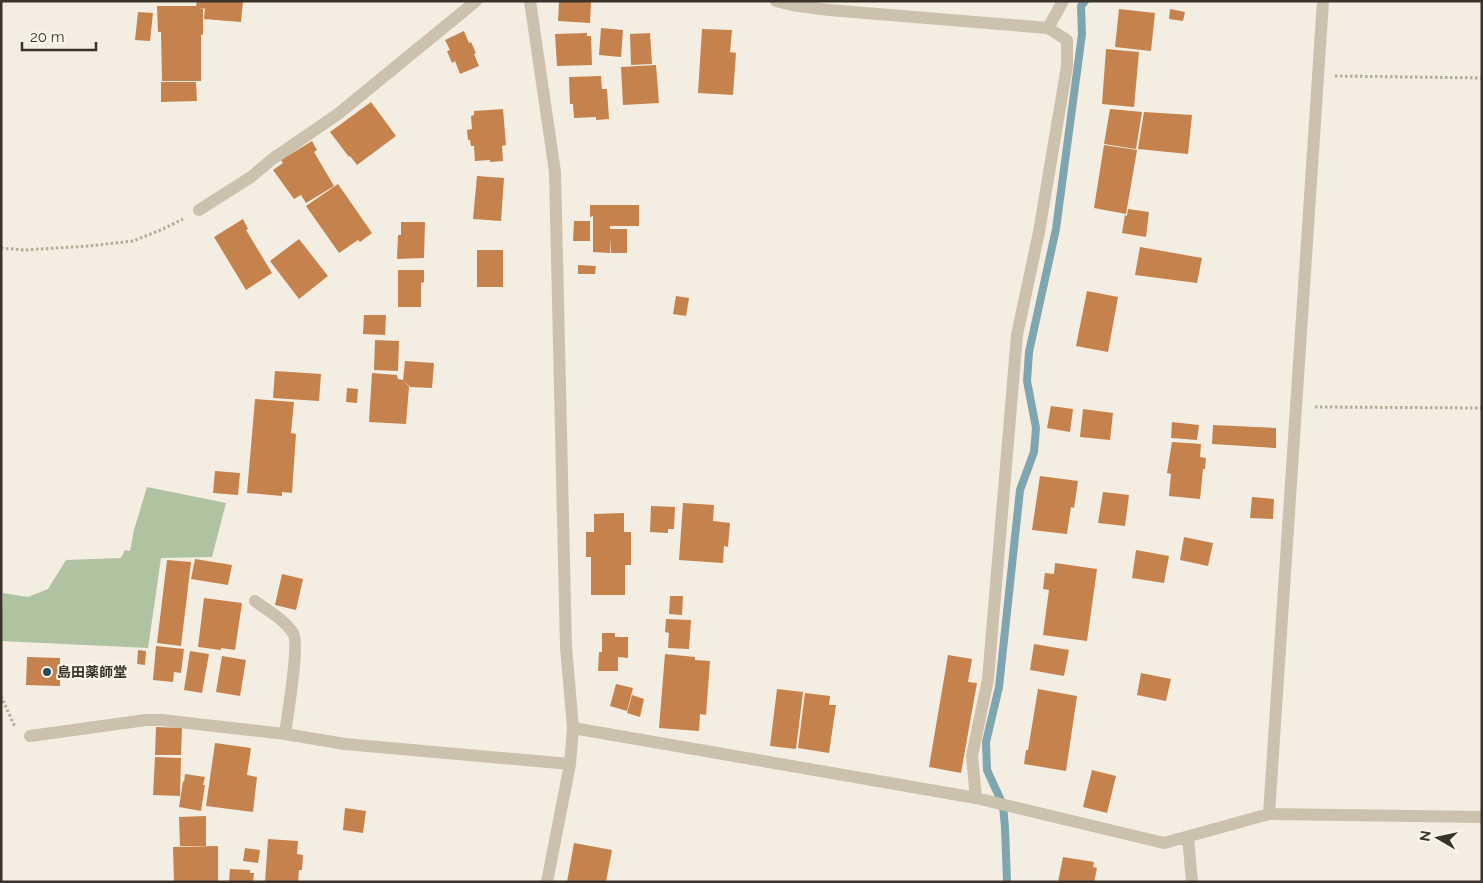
<svg xmlns="http://www.w3.org/2000/svg" width="1483" height="883" viewBox="0 0 1483 883" font-family="Raleway,'Noto Sans JP',sans-serif">
  <style>
    .green { fill: #b0c3a0 }
    .lines { fill: none; stroke-linecap: round; stroke-linejoin: round }
    .stream { stroke: #7fa5b1; stroke-width: 8 }
    .building { fill: #c5824d }
    .path { stroke: #b8ab96; stroke-width: 3; stroke-dasharray: 2.5 2.5; stroke-linecap: butt }
    .minor { stroke: #ccc1ac; stroke-width: 12 }
    .poi-dot { fill: #204c5c; stroke: #fbf7ed; stroke-width: 2 }
    .labels { text-anchor: middle; dominant-baseline: central; stroke-width: 4; stroke-linejoin: round; paint-order: stroke }
    .poi-label { font-size: 14px; font-weight: bold; fill: #3a332b; stroke: #fbf7ed; text-anchor: start }
  </style>
  <rect width="100%" height="100%" fill="#f3eee1"/>
  <path class="green" d="M147 487 226 503 212 557 161 558 148 648 1 641 3 593 28 597 48 589 66 560 121 558 125 550 130 551 134 530Z"/>
  <g class="lines">
    <path class="stream" d="M1007 882 1005 828 1003 805 987 770 986 742 999 687 1020 490 1034 452 1036 428 1027 381 1029 352 1056 229 1082 34 1081 6 1085 1"/>
  </g>
  <path class="building" d="M197 1H243L241 22 204 19 205 9H207L199 8 203 9V34L201 35V81H162L161 32H158L157 6H196Z
    M559 1H591L590 23 558 21Z
    M1119 9 1155 13 1151 51 1115 47Z
    M1170 9 1185 12 1183 21 1169 19Z
    M138 12 153 13 150 41 135 40Z
    M601 28 623 30 621 57 599 55Z
    M702 29 732 30 730 52 736 53 733 95 698 93Z
    M464 31 469 43 471 42 476 53 474 54 479 66 460 74 455 61 452 63 447 51 450 50 445 40Z
    M587 33V36H591L592 65 557 66 555 34Z
    M650 33 652 64 631 65 630 34Z
    M1106 49 1139 52 1134 107 1102 104Z
    M656 65 659 103 623 105 621 67Z
    M601 76 602 89H607L609 119 596 120V117L574 118 573 104H570L569 77Z
    M161 82H196L197 101 161 102Z
    M371 102 396 136 357 165 350 156 349 157 330 132Z
    M503 109 506 145 502 146 503 161 490 162V160L475 161 474 146H471L470 140H468L467 130 472 129 471 116 474 115V111Z
    M1110 109 1142 112 1136 149 1104 144Z
    M1144 112 1192 115 1188 154 1138 149Z
    M312 141 317 150 314 152 334 186 306 203 301 195 294 199 273 170 283 163 281 160Z
    M1104 145 1137 150 1126 214 1094 208Z
    M477 176 504 178 501 221 473 219Z
    M338 184 372 233 360 242 358 240 339 253 306 206Z
    M590 205H639V226H610V229H627V253H611V238L610 253 593 252V216L590 217Z
    M1128 209 1149 212 1146 237 1122 233 1125 215 1127 216Z
    M243 219 248 229 246 230 272 273 246 290 214 237Z
    M574 221H590V241H573Z
    M401 222H425L424 258 397 259 398 235H401Z
    M299 239 328 276 299 299 270 261Z
    M1140 247 1202 258 1197 283 1135 275Z
    M477 250H503V287H477Z
    M578 265 596 266 595 274H578Z
    M398 270H424V282L421 283V307H398Z
    M1087 291 1118 297 1108 352 1076 346Z
    M676 296 689 298 686 316 673 314Z
    M364 315H386L385 335 363 334Z
    M375 340 399 341 398 371 374 370Z
    M405 361 434 363 432 388 410 387 403 380Z
    M275 371 321 374 319 401 273 398Z
    M372 373 397 375 398 379 403 380 409 387 406 424 369 422Z
    M347 388 358 389 357 403 346 402Z
    M255 399 294 402 291 433 296 434 292 493 282 492V496L247 493Z
    M1051 406 1073 409 1070 432 1047 428Z
    M1083 409 1113 413 1110 440 1080 437Z
    M1172 422 1199 425 1197 440 1171 438Z
    M1213 425 1276 428V448L1212 444Z
    M1172 442 1201 444 1200 457 1206 458 1205 469H1203L1200 499 1169 496 1171 474 1167 473Z
    M215 471 240 473 238 495 213 493Z
    M1040 476 1078 481 1074 508 1071 507 1067 534 1032 530Z
    M1103 492 1129 495 1125 526 1098 523Z
    M1252 497 1274 499 1273 519 1250 518Z
    M683 503 714 505 713 521 730 523 728 547 724 546 723 563 679 560Z
    M651 506 675 507 674 529H668V533L650 532Z
    M624 513V532H631V565H625V595H591V557H586V532H594V514Z
    M1184 537 1213 543 1208 566 1180 560Z
    M1136 550 1169 556 1164 583 1132 578Z
    M195 559 232 565 228 585 191 579Z
    M167 560 191 562 181 646 157 643Z
    M1055 563 1097 569 1087 641 1043 635 1049 590 1043 589 1045 573 1054 574Z
    M282 574 303 579 296 610 275 605Z
    M670 596H683L682 615 669 614Z
    M204 598 242 603 235 650 221 648V650L198 647Z
    M666 619 691 620 689 649 668 648 669 633 665 632Z
    M602 633H615V637H628V658L618 657V671H598L599 652H602Z
    M1034 644 1069 650 1064 676 1030 670Z
    M156 646 184 649 181 673 174 672 173 682 153 680Z
    M138 650 146 651 145 665 137 664Z
    M190 651 209 654 202 693 184 690Z
    M665 654 695 657V660L710 661 706 715 700 714 699 731 659 728Z
    M948 655 972 659 968 682 977 683 961 773 929 767Z
    M222 656 246 660 240 696 216 692Z
    M27 657 60 658V665H67V678H60V686L26 685Z
    M1141 673 1171 679 1166 701 1137 695Z
    M616 684 633 688 627 711 610 706Z
    M777 689 803 692 796 749 770 746Z
    M1038 689 1077 696 1066 771 1024 764 1026 750H1028Z
    M805 693 830 696 829 705H836L829 753 798 748Z
    M632 695 644 699 640 717 627 713Z
    M156 727 182 728 181 755H155Z
    M215 743 251 748 247 775 257 777 253 812 206 806Z
    M155 757 181 758 180 796 153 795Z
    M1092 770 1116 776 1107 813 1083 807Z
    M185 774 205 777 203 785H205L201 811 179 807 183 781 184 782Z
    M345 808 366 811 363 833 343 830Z
    M206 816V846H180L179 817Z
    M268 839 298 841 297 854 303 855 302 870H299L298 882H265Z
    M574 843 612 850 606 882H567Z
    M218 846V882H174L173 847Z
    M245 848 260 850 258 863 243 861Z
    M1063 857 1094 862 1093 867 1097 868 1094 882H1058Z
    M230 869 250 870V873H254L253 882H229Z"/>
  <g class="lines">
    <path class="path" d="M1335 76 1482 78
      M1 248 24 250 89 246 133 241 163 229 183 219
      M1315 407 1482 408
      M1 696 15 727"/>
    <path class="minor" d="M530 1 555 172 566 647 573 728 570 764 547 882
      M776 1 792 5 829 10 1048 28 1067 40V66L1039 232 1017 335 988 679 972 756 976 798
      M1048 28 1063 1
      M199 210 251 177 271 160 338 114 476 1
      M255 601C268 611 284 619 293 633 300 643 287 718 285 734
      M573 728 976 798 1164 843 1269 814 1482 817
      M30 736 146 720H162L285 734 345 744 570 764
      M1269 814 1323 1
      M1188 837 1192 882"/>
  </g>
  <circle class="poi-dot" cx="47" cy="672" r="5"/>
  <g class="labels">
    <g class="poi-label">
      <text x="57" y="672">島田薬師堂</text>
    </g>
  </g>
  <rect width="1483" height="883" fill="none" stroke="#3a332b" stroke-width="5"/>
  <g transform="translate(1438 838) rotate(279)" stroke="#fbf7ed" stroke-width="4" paint-order="stroke">
  <path d="M0-4L9 19L0 12L-9 19Z" fill="#3a332b"/>
  <text y="-8" font-size="14" font-weight="bold" text-anchor="middle" fill="#3a332b">N</text>
  </g>
  <path d="M22 42v8h74v-8" fill="none" stroke="#3a332b" stroke-width="2.5"/>
  <text x="30" y="42" font-size="15" fill="#3a332b" stroke="#fbf7ed" stroke-width="4" paint-order="stroke">20 m</text>
</svg>
